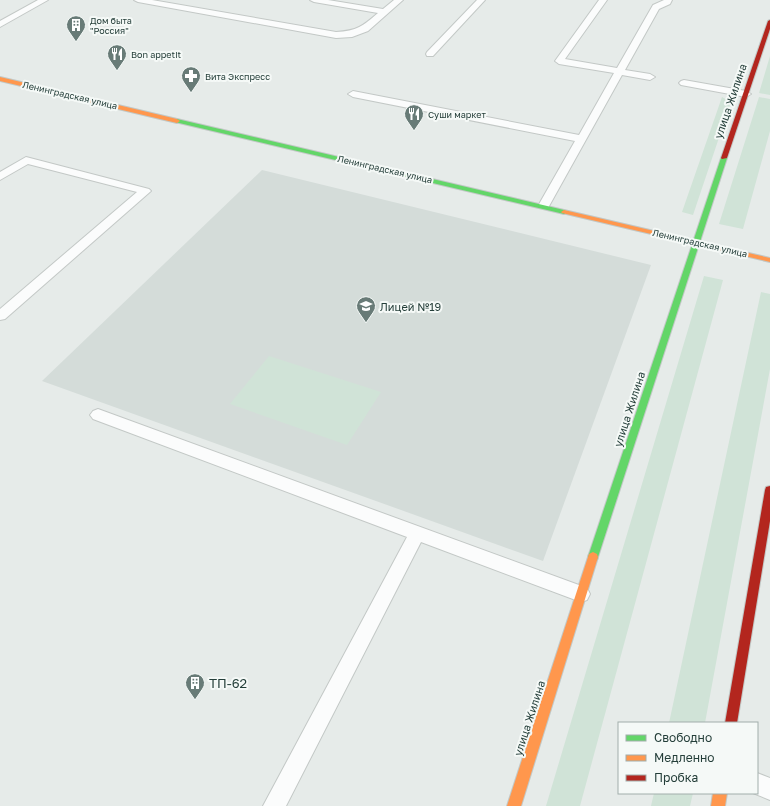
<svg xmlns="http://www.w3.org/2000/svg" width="770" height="806" viewBox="0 0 770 806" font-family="'Golos Text',sans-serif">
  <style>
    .built { fill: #d4dcd9 }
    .green { fill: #d0e3d7 }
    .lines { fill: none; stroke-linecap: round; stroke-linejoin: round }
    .lane-casing { stroke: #c3c8c6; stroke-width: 2 }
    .fast-casing { stroke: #c2c8c6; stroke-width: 2 }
    .slow-casing { stroke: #c2c8c6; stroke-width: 2 }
    .jam-casing { stroke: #c2c8c6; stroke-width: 2 }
    .lane { fill: #fbfcfc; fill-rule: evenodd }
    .fast { fill: #63d668; fill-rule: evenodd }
    .slow { fill: #ff974d; fill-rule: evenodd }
    .jam { fill: #b3261e; fill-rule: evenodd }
    .labels { text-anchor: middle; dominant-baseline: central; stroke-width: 4; stroke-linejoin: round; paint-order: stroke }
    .far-poi-label { font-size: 9px; fill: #243e39; stroke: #f5f9f7; text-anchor: start }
    .far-street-label { font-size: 9px; fill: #243e39; stroke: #f5f9f7 }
    .street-label { font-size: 11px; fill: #243e39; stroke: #f5f9f7 }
    .poi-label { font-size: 11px; fill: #243e39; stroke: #f5f9f7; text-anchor: start }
    .near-poi-label { font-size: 13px; fill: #243e39; stroke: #f5f9f7; text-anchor: start }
  </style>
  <rect width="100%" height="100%" fill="#e6ebe9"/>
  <path class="built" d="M262 170 651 265 543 561 42 381Z"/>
  <path class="green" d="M770 56V95L759 93Z
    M722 97 731 102 693 215 682 212Z
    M759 97 770 99V131L743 229 719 224Z
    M704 276 723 280 580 806H546Z
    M761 292 770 294V369L705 723H669Z
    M269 356 381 392 347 445 230 404Z
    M654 793H693L690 806H651Z"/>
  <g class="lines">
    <g class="lane-casing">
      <path id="lane" d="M38 0H48L0 27V21Z
        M134 0H152L336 32C357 31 363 26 378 13L314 2 310 0H328L383 9 394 0H403L368 31 352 37 336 38 138 2Z
        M477 0H485L433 56H427L426 54 427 52Z
        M599 0H607L565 59 617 68 653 5 664 0H672L670 4 659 9 625 70 650 74 655 77 650 80 622 75 548 208H540L538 206 575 141 353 97 348 94 353 91 579 135 614 73 559 64 555 61Z
        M684 80 746 91 751 94 746 97 681 85 679 83 681 81Z
        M26 157 149 189 151 191 5 319 0 320V309L137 192 28 164 0 180V172Z
        M98 409 587 588 590 594 587 600 581 602 421 542 286 806H263L407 537 93 419 90 415 93 411Z
        M757 773 770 778V800L753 793H757Z"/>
    </g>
    <g class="fast-casing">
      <path id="fast" d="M177 119 564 210 567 212 564 214 175 122V120Z
        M724 156 727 158 598 557 597 560 593 562 589 560 588 557 721 158Z"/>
    </g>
    <g class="slow-casing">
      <path id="slow" d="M0 77 177 119 180 121 177 123 0 81Z
        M564 210 770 258V262L562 213 561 212Z
        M593 552 597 554 598 557 521 806H507L588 557 589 554Z
        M713 793H727L725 806H711Z"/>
    </g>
    <g class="jam-casing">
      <path id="jam" d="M770 20V29L727 158 722 159 721 158 768 21Z
        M770 486V521L737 723H725L765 490 766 487Z"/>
    </g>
    <use href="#lane" class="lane"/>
    <use href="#fast" class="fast"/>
    <use href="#slow" class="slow"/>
    <use href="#jam" class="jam"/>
  </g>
  <defs>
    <g id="building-pin" transform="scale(1)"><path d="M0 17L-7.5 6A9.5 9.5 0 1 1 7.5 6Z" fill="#687b77" stroke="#f5f9f7"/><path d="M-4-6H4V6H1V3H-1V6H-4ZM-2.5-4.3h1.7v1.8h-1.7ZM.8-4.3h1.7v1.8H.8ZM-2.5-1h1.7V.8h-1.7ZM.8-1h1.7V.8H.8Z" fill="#fff"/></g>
    <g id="restaurant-pin" transform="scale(1)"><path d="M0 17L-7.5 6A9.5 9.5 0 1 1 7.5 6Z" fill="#687b77" stroke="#f5f9f7"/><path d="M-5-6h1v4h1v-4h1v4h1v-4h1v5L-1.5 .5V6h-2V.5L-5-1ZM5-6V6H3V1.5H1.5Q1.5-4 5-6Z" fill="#fff"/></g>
    <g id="pharmacy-pin" transform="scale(1)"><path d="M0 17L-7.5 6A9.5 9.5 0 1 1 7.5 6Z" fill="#687b77" stroke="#f5f9f7"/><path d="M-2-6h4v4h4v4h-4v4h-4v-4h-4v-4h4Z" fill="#fff"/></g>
    <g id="school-pin" transform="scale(1)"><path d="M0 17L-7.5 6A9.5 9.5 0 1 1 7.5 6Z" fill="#687b77" stroke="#f5f9f7"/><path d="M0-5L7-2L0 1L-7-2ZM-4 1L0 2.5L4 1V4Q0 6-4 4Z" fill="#fff"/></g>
  </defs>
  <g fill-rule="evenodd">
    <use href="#building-pin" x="76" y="25"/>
    <use href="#restaurant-pin" x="117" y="54"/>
    <use href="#pharmacy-pin" x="191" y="76"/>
    <use href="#restaurant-pin" x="414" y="114"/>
    <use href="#school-pin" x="366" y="306"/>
    <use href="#building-pin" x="195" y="683"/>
  </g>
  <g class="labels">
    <g class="far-poi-label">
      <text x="90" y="20">Дом быта<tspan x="90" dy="10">"Россия"</tspan></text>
      <text x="131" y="54">Bon appetit</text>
      <text x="205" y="76">Вита Экспресс</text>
      <text x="428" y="114">Суши маркет</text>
    </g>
    <g class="far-street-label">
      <text transform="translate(70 95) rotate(13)">Ленинградская улица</text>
      <text transform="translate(385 169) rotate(13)">Ленинградская улица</text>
      <text transform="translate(700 243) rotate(13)">Ленинградская улица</text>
    </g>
    <g class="street-label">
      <text transform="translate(730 101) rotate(-71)">улица Жилина</text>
      <text transform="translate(629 409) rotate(-72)">улица Жилина</text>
      <text transform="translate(529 718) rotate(-72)">улица Жилина</text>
    </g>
    <g class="poi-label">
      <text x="380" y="306">Лицей №19</text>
    </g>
    <g class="near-poi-label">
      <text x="209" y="683">ТП-62</text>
    </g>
  </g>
  <rect x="618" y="722" width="140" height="72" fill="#f5f9f7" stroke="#a1aeab"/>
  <rect x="626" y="735" width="20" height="6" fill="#63d668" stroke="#a1aeab"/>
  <text x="654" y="742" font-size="12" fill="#243e39">Свободно</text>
  <rect x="626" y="755" width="20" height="6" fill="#ff974d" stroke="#a1aeab"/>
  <text x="654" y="762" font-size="12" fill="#243e39">Медленно</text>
  <rect x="626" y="775" width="20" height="6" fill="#b3261e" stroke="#a1aeab"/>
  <text x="654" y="782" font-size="12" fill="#243e39">Пробка</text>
</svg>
